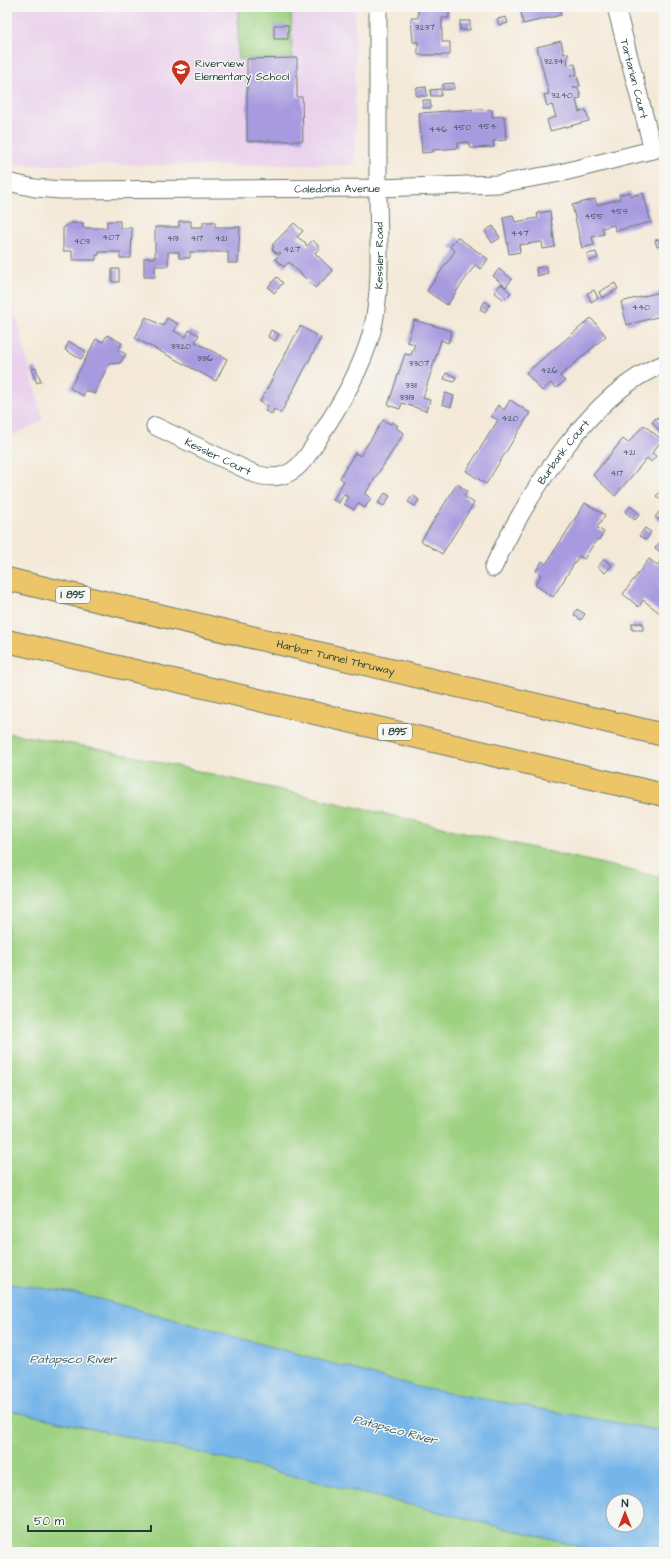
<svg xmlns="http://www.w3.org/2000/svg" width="671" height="1559" viewBox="0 0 671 1559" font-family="'Architects Daughter',sans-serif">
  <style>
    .built { fill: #ead1ec }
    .green { fill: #9ed282; stroke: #5e885b; fill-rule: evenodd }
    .water { fill: #75b5e9; stroke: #4a798e; fill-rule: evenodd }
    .building { fill: #a79adf }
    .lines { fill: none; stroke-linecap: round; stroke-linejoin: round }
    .minor-casing { stroke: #6a796d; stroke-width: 19 }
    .motorway-casing { stroke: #6a796d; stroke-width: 24 }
    .minor { stroke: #fff; stroke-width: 17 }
    .motorway { stroke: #edc569; stroke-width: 22 }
    .labels { text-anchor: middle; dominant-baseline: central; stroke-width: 3; stroke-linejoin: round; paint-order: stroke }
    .number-label { font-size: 9px; fill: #41545f }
    .shield { fill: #f6f6f2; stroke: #60746d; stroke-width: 1 }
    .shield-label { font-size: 10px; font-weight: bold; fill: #1f3d34 }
    .poi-label { font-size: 11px; fill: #1f3d34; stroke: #f6f6f2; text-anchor: start }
    .street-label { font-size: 11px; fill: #1f3d34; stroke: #f6f6f2 }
    .water-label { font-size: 12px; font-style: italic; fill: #345b61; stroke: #f6f6f2 }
  </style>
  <rect width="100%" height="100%" fill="#f6f6f2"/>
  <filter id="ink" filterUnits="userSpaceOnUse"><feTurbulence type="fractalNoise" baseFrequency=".025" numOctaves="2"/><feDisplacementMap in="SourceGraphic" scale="8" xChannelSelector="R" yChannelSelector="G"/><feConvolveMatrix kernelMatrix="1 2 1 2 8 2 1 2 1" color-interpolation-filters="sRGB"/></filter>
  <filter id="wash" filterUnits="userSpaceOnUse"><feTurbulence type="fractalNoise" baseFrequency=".012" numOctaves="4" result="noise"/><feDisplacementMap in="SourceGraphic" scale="16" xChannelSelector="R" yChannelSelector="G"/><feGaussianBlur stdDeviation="0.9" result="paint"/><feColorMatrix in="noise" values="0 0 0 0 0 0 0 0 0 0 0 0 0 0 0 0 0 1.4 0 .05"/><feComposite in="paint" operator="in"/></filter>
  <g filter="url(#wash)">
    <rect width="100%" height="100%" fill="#f4e9d8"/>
    <path class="built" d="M7 7H355V165H7Z
      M7 281 43 420 7 438Z"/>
    <path class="green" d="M238 7H291L292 58 238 59Z
      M7 733 102 749 664 878V1552H7ZM613 1501H637V1525H613Z"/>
    <path class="water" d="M7 1283 81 1294 422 1388 664 1431V1552H601L192 1451 7 1410ZM613 1501H637V1525H613Z"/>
    <g id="blocks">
      <path class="building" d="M418 7H449V18H442V42H450V55H418V42H413L411 18H418Z
        M529 7H559L561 15 523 24 521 12 530 10Z
        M506 17 508 23 499 25 497 19Z
        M460 21H470V30H460Z
        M274 25H288V39H274Z
        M561 41 564 54 568 53V56L567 65 575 64 577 74 570 76H577L580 86 573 88H578L581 98 576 99 579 112 586 110 589 121 550 131 547 120 556 117 552 105 547 106 544 95 549 94 537 47Z
        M297 58V97H302L303 141H247V59Z
        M454 83V89L443 90V84Z
        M426 87 427 96H416V88Z
        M441 89V96H431L430 90Z
        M423 100H430L431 108H423Z
        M479 109 492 110V117L504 116 506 140 493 141 494 147 470 148 469 142 458 143V148L433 150V152L422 153 419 113Z
        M630 192 631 196 643 193 651 222 615 231 614 225 602 228 604 234 592 237 594 245 582 248 572 205 595 199 597 205 620 199 619 195Z
        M550 211 555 247 543 249 542 242 519 245 520 252 509 254 503 217 513 215 515 222 538 218 537 213Z
        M107 221H120V228H132L131 258H120V252H99V255H96V260H72V251H63V228L70 223H83V228H107Z
        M179 221H191V227H203V222H215V227H240L238 263H228V252H190V258H179V252H168V266H155V277H144V258H155V227H179Z
        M294 223 303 231 297 237 306 243 305 244 307 246 313 240 320 248 315 253 333 271 315 288 289 262 284 267 275 259 281 253 279 252 277 254 272 249 274 246 272 245Z
        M493 226 500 238 492 243 485 231Z
        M457 237 488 259 481 269 475 265 447 305 427 291 455 251 450 247Z
        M664 238V245L657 247 655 240Z
        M596 252 598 258 589 261 587 254Z
        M546 266 548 273 537 276 536 268Z
        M112 269H119V282H112Z
        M499 269 512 279 506 287 493 276Z
        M277 277 283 283 274 293 268 287Z
        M615 283 618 289 602 298 599 292Z
        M501 284 511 293 504 300 494 292Z
        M594 290 598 298 591 302 587 293Z
        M664 291V315L627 325 621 302Z
        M485 301 490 305 485 312 480 309Z
        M146 317 163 326 167 318 178 324 174 331 186 337 189 330 199 335 195 342 227 359 216 381 135 338Z
        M591 318 606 336 560 376 565 381 556 388 551 383 542 391 526 373Z
        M414 320 452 331 448 343 441 340 423 398 430 400 426 411 402 403 400 409 388 405 405 354 411 355 415 344 407 342Z
        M300 326 321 338 281 413 274 409 272 414 265 411 268 406 260 402Z
        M271 330 279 334 275 341 268 337Z
        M107 335 122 343 118 350 126 354 120 363 109 364 94 394 86 390 83 396 70 388 96 339 103 342Z
        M69 342 86 351 81 359 65 350Z
        M36 368 41 381 37 383 31 369Z
        M446 373 456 377 454 382 444 379Z
        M445 393 454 396 451 407 442 404Z
        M510 400 530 413 486 484 466 471 498 420 491 416 498 405 504 410Z
        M657 417 664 426V433L662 435 652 422Z
        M383 420 391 424 392 422 398 426 396 428 404 433 365 494 371 498 365 508 358 503 354 510 344 504 348 497 344 494 339 503 333 500 344 481 340 478 346 467 355 453 360 456Z
        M644 425 662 440 652 453 656 456 651 462 647 458 615 496 593 475 623 439 628 443Z
        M457 484 467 491 464 496 474 503 442 554 421 541Z
        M663 489 664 497 661 500 656 496Z
        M385 493 390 496 384 506 378 503Z
        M413 495 419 500 415 506 408 502Z
        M585 503 605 515 597 528 604 532 599 540 597 539 584 559 579 556 553 597 535 585 541 575 536 571 542 561 546 564Z
        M630 506 640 514 635 520 625 512Z
        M659 512 664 516 662 522 655 517Z
        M645 528 651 532 646 540 639 536Z
        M664 537V555L655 548Z
        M664 557V608L660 613 643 600 639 607 623 594 649 559 657 565Z
        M604 559 612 565 605 573 598 567Z
        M577 609 585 614 581 620 574 615Z
        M632 623H643V630H632Z"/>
    </g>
  </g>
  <g filter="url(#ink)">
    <use href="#blocks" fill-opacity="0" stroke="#6a796d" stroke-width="1"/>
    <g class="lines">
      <g class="minor-casing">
        <g id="minor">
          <path id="s1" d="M616 7 653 150"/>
          <path id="s2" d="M7 182 35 188 62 190 378 188 498 184 560 173 664 147"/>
          <path id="s3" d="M155 426 255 474C291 485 303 463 320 436 341 403 362 369 372 331 383 285 378 236 378 189 378 128 378 68 378 7"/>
          <path id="s4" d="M493 568C525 499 590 391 664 364"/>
        </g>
      </g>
      <g class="motorway-casing">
        <g id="motorway">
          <path id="s5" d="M7 579 664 735"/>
          <path d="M7 641 664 795"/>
        </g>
      </g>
      <use href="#minor" class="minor"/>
      <use href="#motorway" class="motorway"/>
    </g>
  </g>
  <defs>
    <g id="school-pin" transform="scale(1)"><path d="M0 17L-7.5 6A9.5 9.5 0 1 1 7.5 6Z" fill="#c8321e" stroke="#f6f6f2"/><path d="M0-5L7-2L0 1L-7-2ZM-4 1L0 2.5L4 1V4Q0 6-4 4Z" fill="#fff"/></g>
  </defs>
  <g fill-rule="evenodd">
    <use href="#school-pin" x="181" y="69"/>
  </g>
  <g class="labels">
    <g class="number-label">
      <text x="425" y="27">3237</text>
      <text x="554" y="61">3234</text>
      <text x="562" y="95">3240</text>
      <text x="487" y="126">454</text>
      <text x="462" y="127">450</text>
      <text x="438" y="129">446</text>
      <text x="619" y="211">459</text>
      <text x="594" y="216">455</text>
      <text x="520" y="233">447</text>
      <text x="111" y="237">407</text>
      <text x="173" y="238">413</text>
      <text x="197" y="238">417</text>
      <text x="221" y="238">421</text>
      <text x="82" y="241">403</text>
      <text x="292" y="249">427</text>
      <text x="641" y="307">440</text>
      <text x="181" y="346">3320</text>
      <text x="205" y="358">3316</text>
      <text x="419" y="363">3307</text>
      <text x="549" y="370">426</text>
      <text x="411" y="385">3311</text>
      <text x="407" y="397">3313</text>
      <text x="510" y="418">420</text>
      <text x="629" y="452">421</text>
      <text x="617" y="473">417</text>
    </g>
    <g class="shield">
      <rect x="56" y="587" width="34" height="16" rx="3"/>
      <rect x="378" y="724" width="34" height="16" rx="3"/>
    </g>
    <g class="shield-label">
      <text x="73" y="595">I 895</text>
      <text x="395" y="732">I 895</text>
    </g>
    <g class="poi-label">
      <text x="195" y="63">Riverview<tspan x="195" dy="13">Elementary School</tspan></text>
    </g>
    <g class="street-label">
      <text stroke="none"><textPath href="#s1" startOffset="74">Tartarian Court</textPath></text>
      <text stroke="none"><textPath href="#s2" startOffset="331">Caledonia Avenue</textPath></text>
      <text stroke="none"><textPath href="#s3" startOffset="388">Kessler Road</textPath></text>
      <text stroke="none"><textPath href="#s4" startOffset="136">Burbank Court</textPath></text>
      <text stroke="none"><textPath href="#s3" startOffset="70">Kessler Court</textPath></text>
      <text stroke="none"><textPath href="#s5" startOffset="338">Harbor Tunnel Thruway</textPath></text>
    </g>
    <g class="water-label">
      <text x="73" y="1359">Patapsco River</text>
      <text transform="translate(395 1430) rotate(15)">Patapsco River</text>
    </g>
  </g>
  <rect width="671" height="1559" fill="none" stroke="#f6f6f2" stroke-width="24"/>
  <g transform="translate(625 1513)"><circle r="19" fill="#f6f6f2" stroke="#a0aca6"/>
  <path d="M0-3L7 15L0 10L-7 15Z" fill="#c8321e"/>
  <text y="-6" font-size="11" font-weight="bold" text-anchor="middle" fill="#1f3d34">N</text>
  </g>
  <path d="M28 1525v6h123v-6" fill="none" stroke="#1f3d34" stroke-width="2"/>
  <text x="34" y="1525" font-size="12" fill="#1f3d34" stroke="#f6f6f2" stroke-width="3" paint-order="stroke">50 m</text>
</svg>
